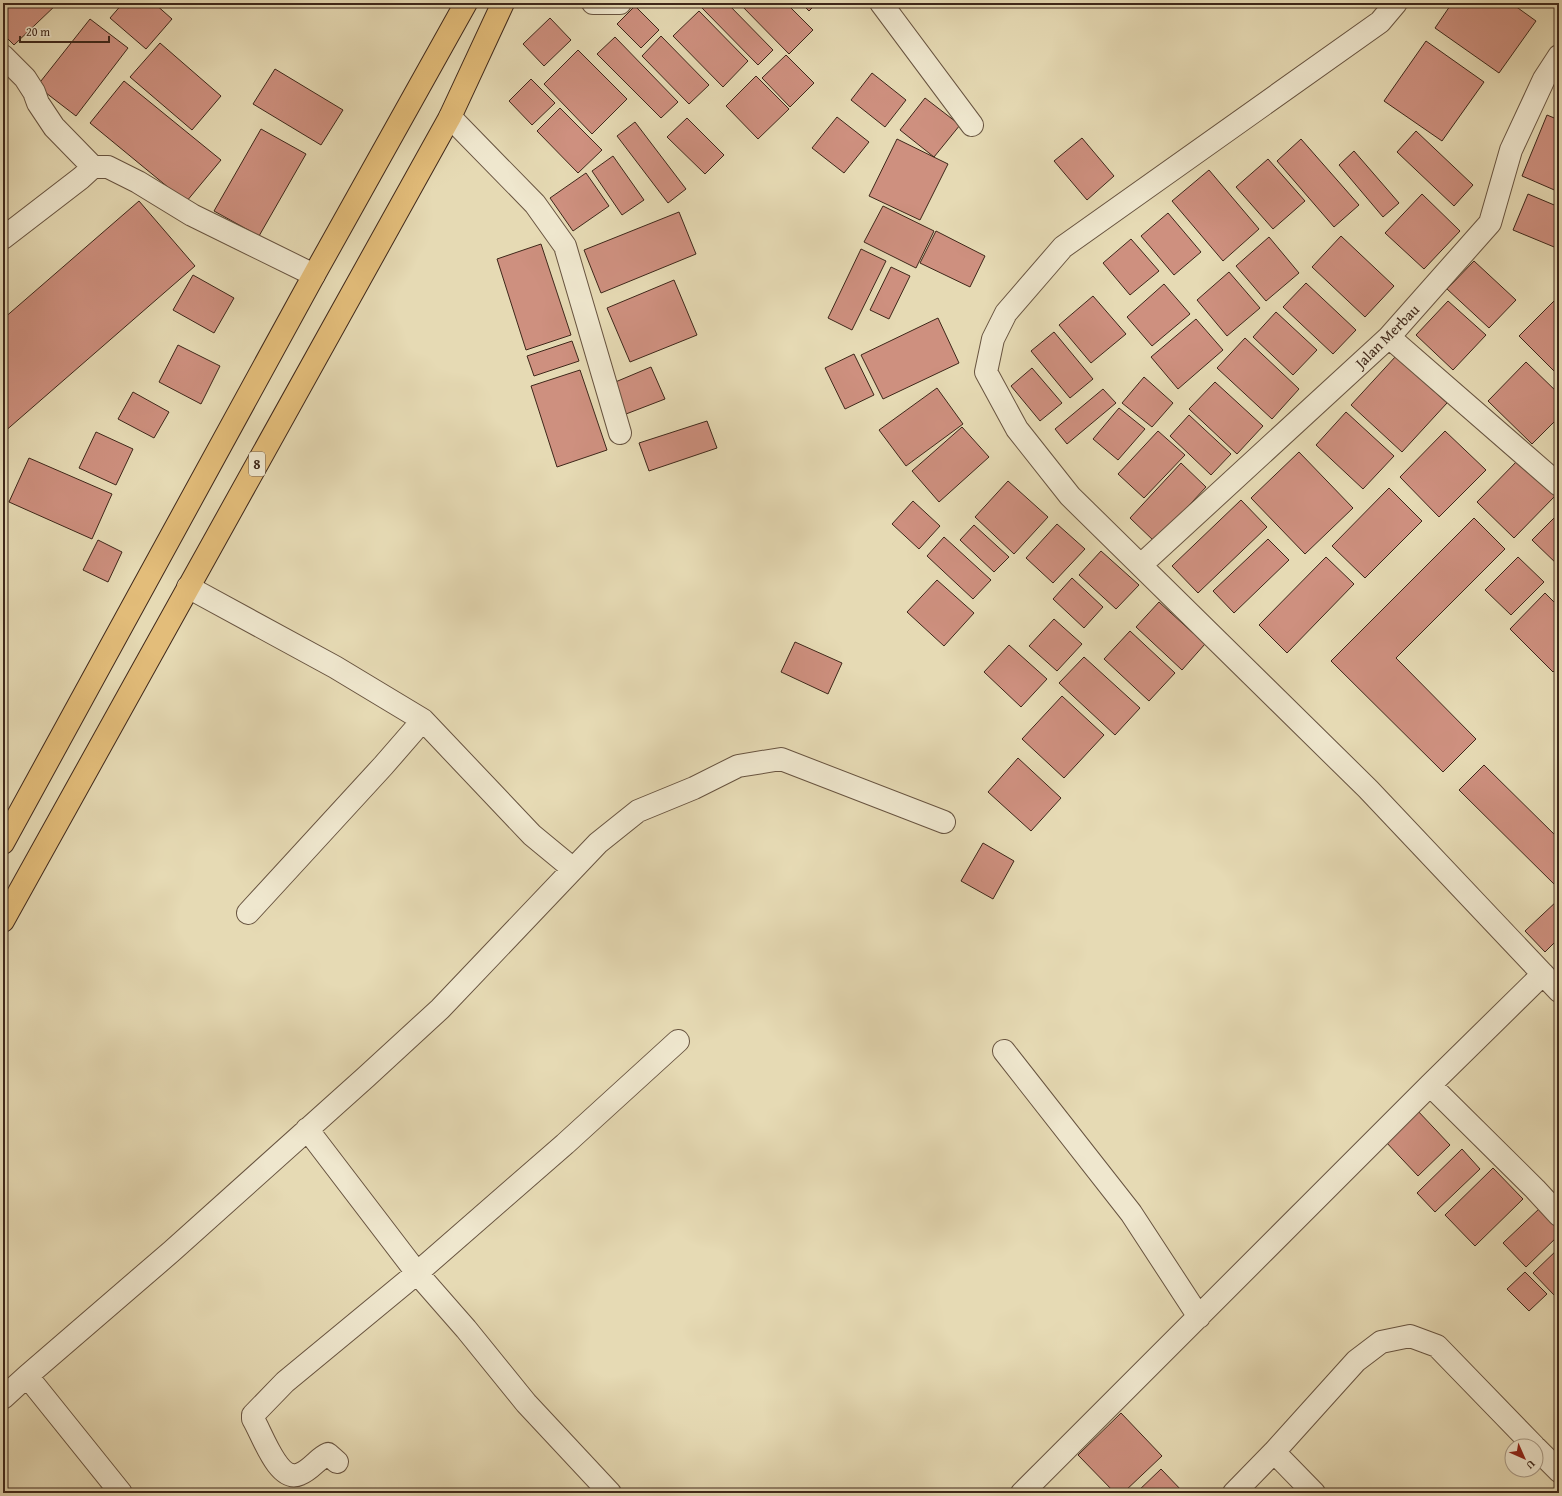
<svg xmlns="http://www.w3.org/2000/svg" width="1562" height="1496" viewBox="0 0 1562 1496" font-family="'Gentium Book Plus',serif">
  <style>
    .building { fill: #ce907f; stroke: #3e271a }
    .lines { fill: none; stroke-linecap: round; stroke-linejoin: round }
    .minor-casing { stroke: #685440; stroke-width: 24 }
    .highway-casing { stroke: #3e271a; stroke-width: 24 }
    .minor { stroke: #efe7ce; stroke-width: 22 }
    .highway { stroke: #e3bd7a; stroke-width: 22 }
    .labels { text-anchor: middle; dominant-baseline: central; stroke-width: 3; stroke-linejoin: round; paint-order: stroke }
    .shield { fill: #efe7ce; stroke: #736150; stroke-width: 1 }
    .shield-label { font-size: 14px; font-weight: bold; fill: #3e271a }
    .street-label { font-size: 15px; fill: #3e271a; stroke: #efe7ce }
  </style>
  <rect width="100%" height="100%" fill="#e6dab4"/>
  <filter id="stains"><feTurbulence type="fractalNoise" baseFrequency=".005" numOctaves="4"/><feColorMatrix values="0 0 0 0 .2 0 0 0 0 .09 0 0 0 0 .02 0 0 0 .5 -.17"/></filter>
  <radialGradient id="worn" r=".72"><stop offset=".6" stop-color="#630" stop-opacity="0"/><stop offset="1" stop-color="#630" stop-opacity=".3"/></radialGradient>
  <path class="building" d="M3 3H58L14 45 3 34Z
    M123 3H154L172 19 146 49 110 18Z
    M706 3H727L773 50 758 65 702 8Z
    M739 3H786L813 30 789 54Z
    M801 3H817L809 11Z
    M1452 3H1511L1536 21 1499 73 1435 28Z
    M635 6 659 30 641 48 617 24Z
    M699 11 748 61 723 87 673 36Z
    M550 18 571 40 544 66 523 44Z
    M90 19 128 48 76 116 37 86Z
    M661 36 709 85 689 104 642 56Z
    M615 37 678 102 661 118 597 54Z
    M1426 41 1484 82 1442 141 1384 101Z
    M160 43 221 96 192 130 130 77Z
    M578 50 627 99 592 134 544 84Z
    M786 55 814 83 790 107 762 78Z
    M275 69 343 110 321 145 253 104Z
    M872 73 906 100 885 127 851 100Z
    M756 76 789 109 758 139 726 106Z
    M531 79 555 103 532 125 509 101Z
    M124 81 221 160 186 202 90 123Z
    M925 98 960 125 934 157 900 130Z
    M560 108 602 150 578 173 537 131Z
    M1547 115 1559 120V192L1522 176Z
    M837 117 869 142 844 173 812 148Z
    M687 118 724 155 705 174 667 137Z
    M635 122 686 189 668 203 617 136Z
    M261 129 306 154 259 236 214 211Z
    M1416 131 1473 185 1454 206 1397 152Z
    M1082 138 1114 176 1087 200 1054 161Z
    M897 139 948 164 920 220 869 196Z
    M1301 139 1359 205 1334 227 1277 161Z
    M1354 151 1399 203 1383 217 1339 165Z
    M613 156 644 200 622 215 592 171Z
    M1268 159 1305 201 1273 229 1236 187Z
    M1209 170 1259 229 1223 261 1172 201Z
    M586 173 609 206 573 231 550 198Z
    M1422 194 1460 231 1424 269 1385 233Z
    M1528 194 1559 207V249L1513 230Z
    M139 201 195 266 3 433V319Z
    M883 206 934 231 916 268 864 242Z
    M679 212 696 254 601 293 584 250Z
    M1168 213 1201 252 1174 275 1141 236Z
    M936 231 985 256 970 287 920 263Z
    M1341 236 1394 286 1365 317 1312 267Z
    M1269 237 1299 273 1266 301 1236 266Z
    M1131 239 1159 271 1130 295 1103 263Z
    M541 244 571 335 526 350 497 259Z
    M861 249 886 261 852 330 828 318Z
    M1474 261 1516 300 1489 328 1447 289Z
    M891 267 910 276 889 319 870 310Z
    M1229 272 1260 308 1227 336 1197 300Z
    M193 275 234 298 214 333 173 310Z
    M674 280 697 335 630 362 607 308Z
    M1306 283 1356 330 1333 354 1283 307Z
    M1164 284 1190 314 1152 346 1127 317Z
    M1093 296 1126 334 1091 363 1059 325Z
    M1558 297 1559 298V376L1519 336Z
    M1448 301 1486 335 1453 370 1416 335Z
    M1276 312 1317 350 1293 375 1253 337Z
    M938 318 959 363 883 399 861 355Z
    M1196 319 1223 350 1178 389 1151 357Z
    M1054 332 1093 379 1070 398 1031 351Z
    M1245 338 1299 389 1272 419 1217 368Z
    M572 341 579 361 534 376 527 356Z
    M178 345 220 366 201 404 159 382Z
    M854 354 874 395 845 409 825 368Z
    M1396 356 1447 403 1402 452 1351 405Z
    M1526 362 1559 394V417L1532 444 1488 401Z
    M651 367 665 399 626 414 613 383Z
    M1032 368 1062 403 1040 421 1011 386Z
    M580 370 607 450 557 467 531 386Z
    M1144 377 1173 403 1152 427 1122 403Z
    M1215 382 1263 426 1237 454 1189 409Z
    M937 388 963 424 906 466 879 430Z
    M1103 389 1116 403 1067 444 1055 429Z
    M133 392 169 412 154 438 118 419Z
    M1119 408 1145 429 1118 460 1093 439Z
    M1346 412 1394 456 1363 489 1316 445Z
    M1189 415 1231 454 1211 475 1170 436Z
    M707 421 717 448 649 471 639 443Z
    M962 427 989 457 939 502 912 471Z
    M1158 431 1185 455 1144 498 1118 474Z
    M1445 431 1486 470 1439 517 1400 477Z
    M96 432 133 449 116 485 79 468Z
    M1299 452 1353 508 1305 554 1251 498Z
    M29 458 112 494 92 539 9 502Z
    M1519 459 1555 496 1514 538 1477 502Z
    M1181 463 1206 487 1155 542 1130 518Z
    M1008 481 1048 517 1014 554 975 517Z
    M1389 488 1422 521 1365 578 1332 546Z
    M1241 500 1267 527 1198 593 1172 566Z
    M913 501 940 526 919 549 892 524Z
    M1559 513V566L1532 540Z
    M1474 518 1505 549 1396 658 1476 739 1443 772 1331 661Z
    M1057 524 1085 549 1053 583 1026 558Z
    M974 525 1009 557 994 572 960 540Z
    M944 537 991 580 973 599 927 556Z
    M1268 539 1289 560 1234 613 1213 591Z
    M98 540 122 552 108 582 83 570Z
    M1101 551 1139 585 1116 609 1079 575Z
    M1326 557 1354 584 1287 653 1259 625Z
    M1518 557 1544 582 1511 615 1485 590Z
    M1072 578 1103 607 1084 628 1053 599Z
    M937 580 974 613 944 646 907 612Z
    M1545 593 1559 607V666L1553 672 1510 629Z
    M1159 602 1205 644 1182 670 1136 627Z
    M1054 619 1082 644 1057 671 1029 646Z
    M1130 631 1175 673 1149 701 1104 659Z
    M795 642 842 663 828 694 781 672Z
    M1009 645 1047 679 1021 707 984 672Z
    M1084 657 1140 708 1115 735 1059 683Z
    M1062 696 1104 735 1064 778 1022 739Z
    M1018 758 1061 798 1031 831 988 792Z
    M1484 765 1559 839V889L1459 790Z
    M983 843 1014 861 993 899 961 881Z
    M1558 900 1559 901V938L1545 952 1525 931Z
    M1417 1110 1450 1145 1418 1176 1385 1141Z
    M1462 1149 1480 1169 1435 1212 1417 1193Z
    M1493 1168 1523 1199 1475 1246 1445 1215Z
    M1540 1208 1559 1228V1235L1526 1267 1503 1243Z
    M1559 1248V1290L1554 1295 1533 1273Z
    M1525 1272 1547 1294 1529 1311 1507 1289Z
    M1121 1413 1162 1456 1123 1493H1115L1078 1455Z
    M1161 1469 1184 1493H1136Z"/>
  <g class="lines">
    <g class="minor-casing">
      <path id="minor" d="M593 3H620
        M881 3 972 125
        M1396 3 1380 22 1063 247 1006 313 993 339 986 372 1017 429 1070 496 1368 789 1559 991
        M3 56 25 78 34 92 38 103 54 127 93 167
        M450 117 535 204 565 246 620 433
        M3 238 81 178 93 167H108L138 182 192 215 314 275
        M1389 337 1559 485
        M1141 565 1389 337 1490 223 1511 150 1544 79 1559 56
        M188 587 335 667 423 720 532 835 572 868
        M248 913 383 766 423 720
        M1004 1051 1131 1213 1199 1317
        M1430 1085 1535 1189 1559 1215
        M307 1129 417 1273 466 1329 526 1403 610 1493
        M27 1376 121 1493
        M3 1398 27 1376 172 1251 366 1077 440 1009 598 843 638 811 694 788 738 766 781 759 944 822
        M1536 1448 1559 1471
        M1274 1452 1314 1493
        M337 1462 328 1454C318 1458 311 1470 300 1474 278 1484 262 1433 253 1419V1415L285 1382 417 1273 565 1144 678 1041
        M1022 1493 1430 1085 1543 974
        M1234 1493 1274 1452 1356 1361 1381 1342 1410 1336 1437 1346 1534 1446"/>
    </g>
    <g class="highway-casing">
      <path id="highway" d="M3 843 314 275 466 3
        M3 921 450 117 503 3"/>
    </g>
    <use href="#minor" class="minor"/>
    <use href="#highway" class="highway"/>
  </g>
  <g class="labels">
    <rect class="shield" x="249" y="452" width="16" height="24" rx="3"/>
    <g class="shield-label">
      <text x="257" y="464">8</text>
    </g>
    <g class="street-label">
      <text transform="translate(1387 336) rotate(-45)">Jalan Merbau</text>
    </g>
  </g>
  <rect width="1562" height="1496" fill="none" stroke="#e6dab4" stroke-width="16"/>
  <rect x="4" y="4" width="1554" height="1488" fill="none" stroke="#3e271a" stroke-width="2"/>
  <rect x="8" y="8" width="1546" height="1480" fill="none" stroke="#3e271a"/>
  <g transform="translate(1524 1458) rotate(135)"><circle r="19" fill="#efe7ce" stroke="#a89a86"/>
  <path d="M0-3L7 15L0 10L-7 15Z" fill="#8f2418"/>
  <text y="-6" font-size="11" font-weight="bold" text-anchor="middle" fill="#3e271a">U</text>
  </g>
  <path d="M20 36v6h89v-6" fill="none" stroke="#3e271a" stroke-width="2"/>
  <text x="26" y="36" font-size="12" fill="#3e271a" stroke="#efe7ce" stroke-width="3" paint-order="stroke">20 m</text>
  <rect width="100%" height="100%" filter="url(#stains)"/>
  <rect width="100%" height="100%" fill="url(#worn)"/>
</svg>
